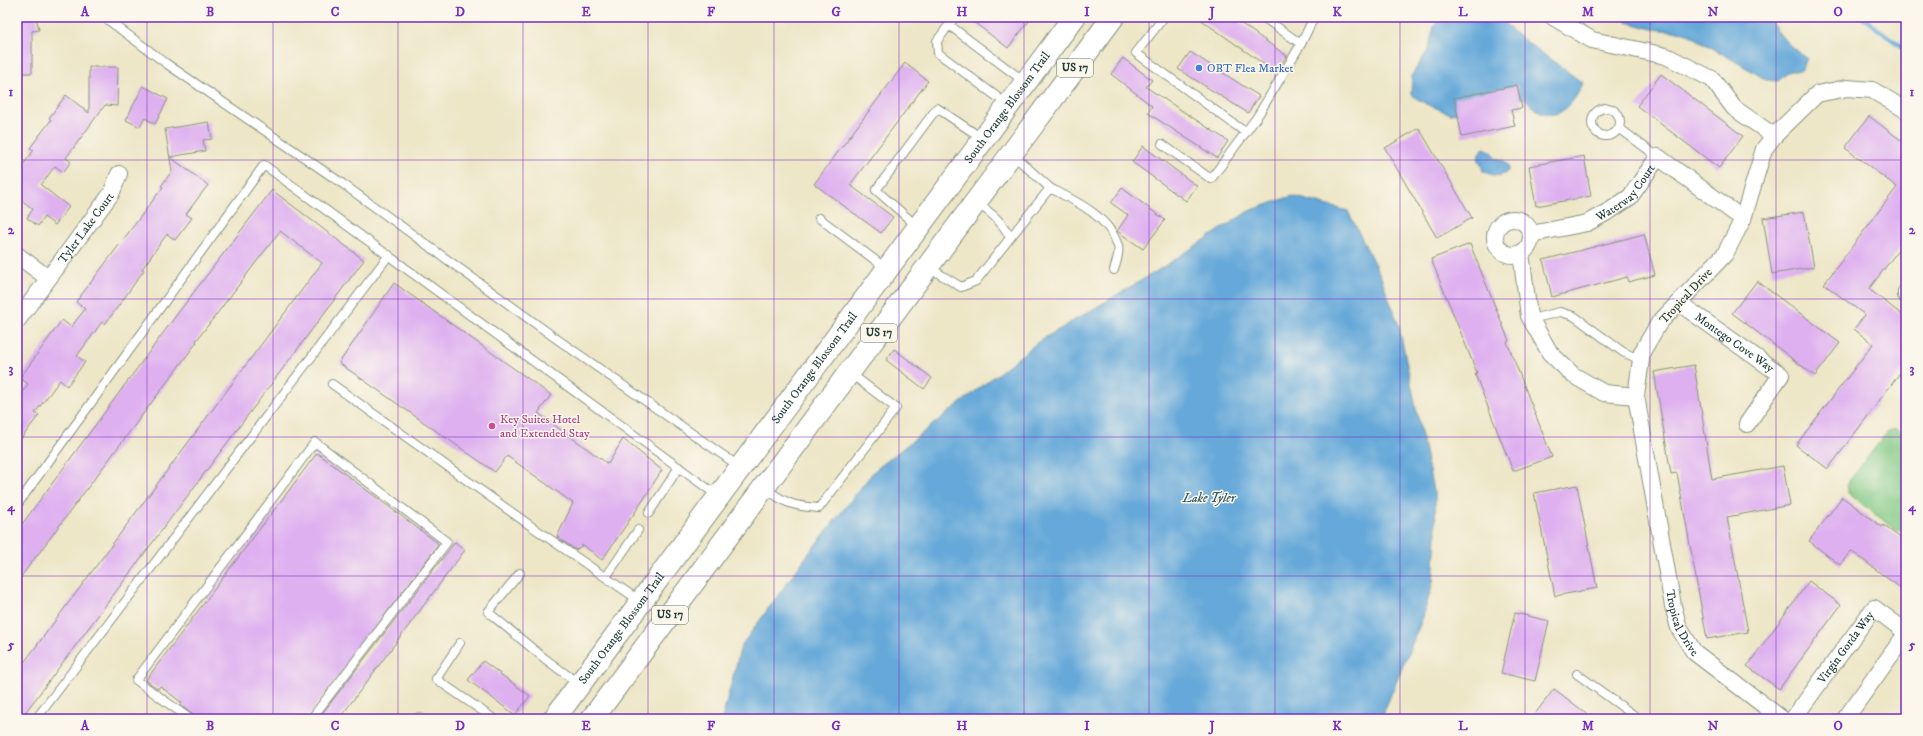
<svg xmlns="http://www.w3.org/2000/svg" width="1923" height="736" viewBox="0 0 1923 736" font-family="'IM FELL DW Pica',serif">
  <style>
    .green { fill: #7ec783; stroke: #4e825c }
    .water { fill: #65a8d9; stroke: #427286 }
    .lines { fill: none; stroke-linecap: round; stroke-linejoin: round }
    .stream { stroke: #65a8d9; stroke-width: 4.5 }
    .building { fill: #deb0f0 }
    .service-casing { stroke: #86927e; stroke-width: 10 }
    .minor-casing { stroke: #86927e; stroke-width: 18 }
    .primary-casing { stroke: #86927e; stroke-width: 24 }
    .service { stroke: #fff; stroke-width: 8 }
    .minor { stroke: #fff; stroke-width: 16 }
    .primary { stroke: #fff; stroke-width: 22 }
    .grid { fill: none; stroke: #7b2cbf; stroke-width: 1; stroke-opacity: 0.55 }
    .shop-dot { fill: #3f7fe0; stroke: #fbf7ec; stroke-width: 1.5 }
    .hotel-dot { fill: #d1479c; stroke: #fbf7ec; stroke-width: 1.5 }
    .labels { text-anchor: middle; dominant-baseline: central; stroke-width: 3; stroke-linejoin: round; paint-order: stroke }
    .shield { fill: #fbf7ec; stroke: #61756b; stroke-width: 1 }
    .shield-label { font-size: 11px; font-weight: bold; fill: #1f3d34 }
    .shop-label { font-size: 12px; fill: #366cbe; stroke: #fbf7ec; text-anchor: start }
    .street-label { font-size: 12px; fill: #1f3d34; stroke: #fbf7ec }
    .hotel-label { font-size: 12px; fill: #b23c85; stroke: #fbf7ec; text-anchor: start }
    .water-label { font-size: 13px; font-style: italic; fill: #345d66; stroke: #fbf7ec }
    .neatline { fill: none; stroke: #7b2cbf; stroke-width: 1.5 }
    .grid-label { font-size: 13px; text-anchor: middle; font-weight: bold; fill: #7b2cbf }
  </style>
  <rect width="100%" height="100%" fill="#fbf7ec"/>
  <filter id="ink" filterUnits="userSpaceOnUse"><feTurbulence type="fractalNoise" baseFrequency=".025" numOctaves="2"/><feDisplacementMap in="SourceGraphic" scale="8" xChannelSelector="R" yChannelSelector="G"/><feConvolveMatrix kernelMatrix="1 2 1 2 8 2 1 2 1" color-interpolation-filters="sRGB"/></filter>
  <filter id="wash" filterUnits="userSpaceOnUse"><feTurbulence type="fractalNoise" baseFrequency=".012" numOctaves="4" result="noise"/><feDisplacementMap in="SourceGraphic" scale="16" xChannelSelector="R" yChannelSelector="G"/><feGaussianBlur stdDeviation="0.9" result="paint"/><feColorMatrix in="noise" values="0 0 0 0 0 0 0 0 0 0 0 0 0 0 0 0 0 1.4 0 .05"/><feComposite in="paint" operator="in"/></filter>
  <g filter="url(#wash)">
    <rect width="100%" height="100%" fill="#ede6c7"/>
    <path class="green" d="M1897 429 1906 436 1905 529 1896 530 1848 493 1846 485 1888 431Z"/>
    <path class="water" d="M1441 17H1500L1513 32 1583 83C1570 113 1549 128 1525 98L1451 114 1426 104 1411 95 1412 75 1428 50 1434 26Z
      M1622 17H1768C1778 34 1790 48 1807 58L1802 71H1790L1778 81 1767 80 1685 32 1652 29 1627 22Z
      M1484 148 1491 151 1495 158 1503 160 1508 165V171C1500 179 1492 175 1483 171 1480 160 1474 157 1484 148Z
      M1292 196 1348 211 1381 277 1399 326 1433 490 1435 496 1436 535 1433 582 1423 617 1381 719H722L741 646 806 557 874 471 1038 342 1157 271 1249 211Z"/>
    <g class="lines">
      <path class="stream" d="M1862 17 1906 50"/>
    </g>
    <g id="blocks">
      <path class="building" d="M17 17H36L39 30 32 31V73H17Z
        M967 17H1032L1008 48Z
        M1197 17H1232L1287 56 1275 72Z
        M1190 52 1259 96 1248 113 1178 69Z
        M1123 58 1152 80 1146 87 1228 141 1217 158 1148 113 1152 106 1111 74Z
        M905 63 928 81 850 185 893 217 881 233 814 184Z
        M89 67H118L117 106 105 105 66 158 71 162 63 172 55 166 41 185 69 207 55 225 44 217 38 226 27 218 33 209 17 197V173L34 150 30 148 51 120 49 118 66 95 89 113Z
        M1661 74 1743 136 1719 168 1637 106Z
        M1517 85 1522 108 1511 110 1515 126 1462 137 1454 98Z
        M143 86 168 99 155 124 145 118 140 127 126 120Z
        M1869 116 1906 144V240L1869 289 1906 318V365L1828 469 1796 445 1873 344 1854 329 1865 315 1824 284 1897 187 1845 148Z
        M209 122 212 139 203 140 205 151 170 157 208 185 186 214 192 218 175 240 167 234 142 269 144 270 122 301 105 324 102 322 77 356 85 362 67 386 60 380 35 413 39 415 17 444V400L28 384 20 378 62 320 71 327 85 309 76 302 163 187 161 186 172 171 165 129Z
        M1419 128 1472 218 1437 238 1385 148Z
        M1143 146 1197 186 1186 201 1132 162Z
        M1584 156 1591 196 1536 206 1529 166Z
        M1122 188 1165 220 1143 249 1117 231 1128 215 1111 203Z
        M272 190 364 260 37 697 20 719H17V672L322 263 280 231 196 341 197 342 17 582V531L178 313Z
        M1804 212 1814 267 1772 274 1763 218Z
        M1644 234 1655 275 1628 282 1627 277 1552 297 1543 260Z
        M1470 244 1509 341 1507 342 1552 457 1513 471 1475 374 1477 373 1431 259Z
        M1757 281 1840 343 1815 376 1732 313Z
        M394 283 551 395 538 413 608 464 623 439 662 470 640 505 602 560 583 545 576 550 557 537 573 503 507 456 495 472 339 363Z
        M894 349 932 378 924 389 886 360Z
        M1694 365 1712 479 1783 466 1790 505 1727 517 1748 632 1707 639 1677 473 1671 474 1654 372Z
        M317 453 439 544 306 719H195L193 715 180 705 182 703 160 686 158 689 146 680Z
        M1577 485 1597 588 1555 596 1534 493Z
        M1842 497 1882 527 1883 525 1906 542V592L1851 551 1840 565 1809 541Z
        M455 542 465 550 339 719H318Z
        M1809 581 1841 605 1779 689 1747 666Z
        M1515 613 1549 621 1535 681 1501 673Z
        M483 661 530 696 515 715 468 680Z
        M1554 689 1594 719H1531Z"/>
    </g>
  </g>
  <g filter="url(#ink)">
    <use href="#blocks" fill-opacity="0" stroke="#86927e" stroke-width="1"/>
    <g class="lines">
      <g class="service-casing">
        <path id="service" d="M104 17 167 64 343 184 554 337 740 467
          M955 17 937 41 938 53 1008 105
          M1164 17 1136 53 1245 132
          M1263 17 1301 44 1314 17
          M949 25 1025 82
          M1592 122a14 14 0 1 1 28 0a14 14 0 1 1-28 0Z
          M1619 128 1658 157
          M1162 144 1211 179 1257 117 1301 44
          M1050 188C1075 201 1109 216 1118 246 1120 253 1116 263 1114 270
          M819 218 887 269
          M918 227 876 190 937 108 983 139
          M1010 238 1050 188 1012 154
          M928 267 961 287 976 281 1010 238C1003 222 991 213 976 202
          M1531 319 1560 312 1574 316 1623 352 1641 360
          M332 384 531 526 640 601
          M765 488C786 504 793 506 819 508L896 408 850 373
          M17 505 264 165 718 496
          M649 513 679 467
          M520 573 488 612 544 658 579 684
          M606 577 638 530
          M460 643 436 679 494 719
          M1577 674 1639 719
          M36 719 389 255
          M190 719 136 680 315 442 447 542 311 719
          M418 719 419 717 422 719"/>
      </g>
      <g class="minor-casing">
        <g id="minor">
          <path id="s1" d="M1553 17 1592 40 1666 56 1712 79 1734 108 1774 136 1764 149 1743 219 1725 254 1659 323 1642 352 1636 396 1673 606 1679 628 1694 652 1782 719"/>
          <path d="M1774 136 1817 94 1847 88 1872 90 1906 110"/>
          <circle cx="1513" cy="237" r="18"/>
          <path id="s2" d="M1531 234 1587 223 1611 210 1630 197 1658 157 1743 219"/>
          <path d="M1521 253 1529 316 1550 353 1573 375 1604 393 1636 396"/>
          <path d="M17 255 48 278"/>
          <path d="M1906 292V295"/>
          <path id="s3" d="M1679 303 1781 375 1747 424"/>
          <path id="s4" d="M17 321 111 194 119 174"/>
          <path id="s5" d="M1793 719 1874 608 1906 632"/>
          <path d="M1845 719 1906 634"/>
        </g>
      </g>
      <g class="primary-casing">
        <g id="primary">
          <path id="s6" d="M554 719 1074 17"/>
          <path d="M592 719 1113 17"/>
        </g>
      </g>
      <use href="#service" class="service"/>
      <use href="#minor" class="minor"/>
      <use href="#primary" class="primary"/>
    </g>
  </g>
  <path class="grid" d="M147 17V719M273 17V719M398 17V719M523 17V719M648 17V719M774 17V719M899 17V719M1024 17V719M1149 17V719M1275 17V719M1400 17V719M1525 17V719M1650 17V719M1776 17V719M17 160H1906M17 299H1906M17 437H1906M17 576H1906"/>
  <circle class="shop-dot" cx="1199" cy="68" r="4"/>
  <circle class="hotel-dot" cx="492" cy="426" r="4"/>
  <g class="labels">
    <g class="shield">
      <rect x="1057" y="59" width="36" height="18" rx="3"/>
      <rect x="861" y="324" width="36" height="18" rx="3"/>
      <rect x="652" y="606" width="36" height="18" rx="3"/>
    </g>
    <g class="shield-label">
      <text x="1075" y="68">US 17</text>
      <text x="879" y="333">US 17</text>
      <text x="670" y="615">US 17</text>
    </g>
    <g class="shop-label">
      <text x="1207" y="68">OBT Flea Market</text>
    </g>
    <g class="street-label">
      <text stroke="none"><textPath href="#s6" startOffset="761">South Orange Blossom Trail</textPath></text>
      <text stroke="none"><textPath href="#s2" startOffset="107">Waterway Court</textPath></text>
      <text stroke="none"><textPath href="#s4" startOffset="116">Tyler Lake Court</textPath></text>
      <text transform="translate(1686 296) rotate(-47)">Tropical Drive</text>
      <text stroke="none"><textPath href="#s3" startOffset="68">Montego Cove Way</textPath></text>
      <text stroke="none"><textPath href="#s6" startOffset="437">South Orange Blossom Trail</textPath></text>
      <text stroke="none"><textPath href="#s1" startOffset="792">Tropical Drive</textPath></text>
      <text stroke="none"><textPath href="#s6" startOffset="113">South Orange Blossom Trail</textPath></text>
      <text stroke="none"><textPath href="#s5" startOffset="89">Virgin Gorda Way</textPath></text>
    </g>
    <g class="hotel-label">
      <text x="500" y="419">Key Suites Hotel<tspan x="500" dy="14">and Extended Stay</tspan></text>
    </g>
    <g class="water-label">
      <text x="1209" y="498">Lake Tyler</text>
    </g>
  </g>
  <rect width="1923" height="736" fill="none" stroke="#fbf7ec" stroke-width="44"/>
  <rect x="22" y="22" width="1879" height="692" class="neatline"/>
  <g class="grid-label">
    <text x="85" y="16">A</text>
    <text x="210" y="16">B</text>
    <text x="335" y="16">C</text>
    <text x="460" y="16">D</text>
    <text x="586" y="16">E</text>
    <text x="711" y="16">F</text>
    <text x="836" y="16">G</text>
    <text x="962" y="16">H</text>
    <text x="1087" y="16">I</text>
    <text x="1212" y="16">J</text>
    <text x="1337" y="16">K</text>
    <text x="1463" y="16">L</text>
    <text x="1588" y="16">M</text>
    <text x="1713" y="16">N</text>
    <text x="1838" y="16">O</text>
    <text x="11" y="96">1</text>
    <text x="1912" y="96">1</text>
    <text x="11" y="234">2</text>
    <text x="1912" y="234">2</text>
    <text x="11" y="373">3</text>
    <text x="1912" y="373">3</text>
    <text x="11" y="511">4</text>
    <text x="1912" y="511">4</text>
    <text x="11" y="649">5</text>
    <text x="1912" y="649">5</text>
    <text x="85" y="730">A</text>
    <text x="210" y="730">B</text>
    <text x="335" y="730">C</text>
    <text x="460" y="730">D</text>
    <text x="586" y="730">E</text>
    <text x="711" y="730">F</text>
    <text x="836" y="730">G</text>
    <text x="962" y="730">H</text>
    <text x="1087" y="730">I</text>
    <text x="1212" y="730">J</text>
    <text x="1337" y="730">K</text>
    <text x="1463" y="730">L</text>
    <text x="1588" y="730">M</text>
    <text x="1713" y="730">N</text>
    <text x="1838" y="730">O</text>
  </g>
</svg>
